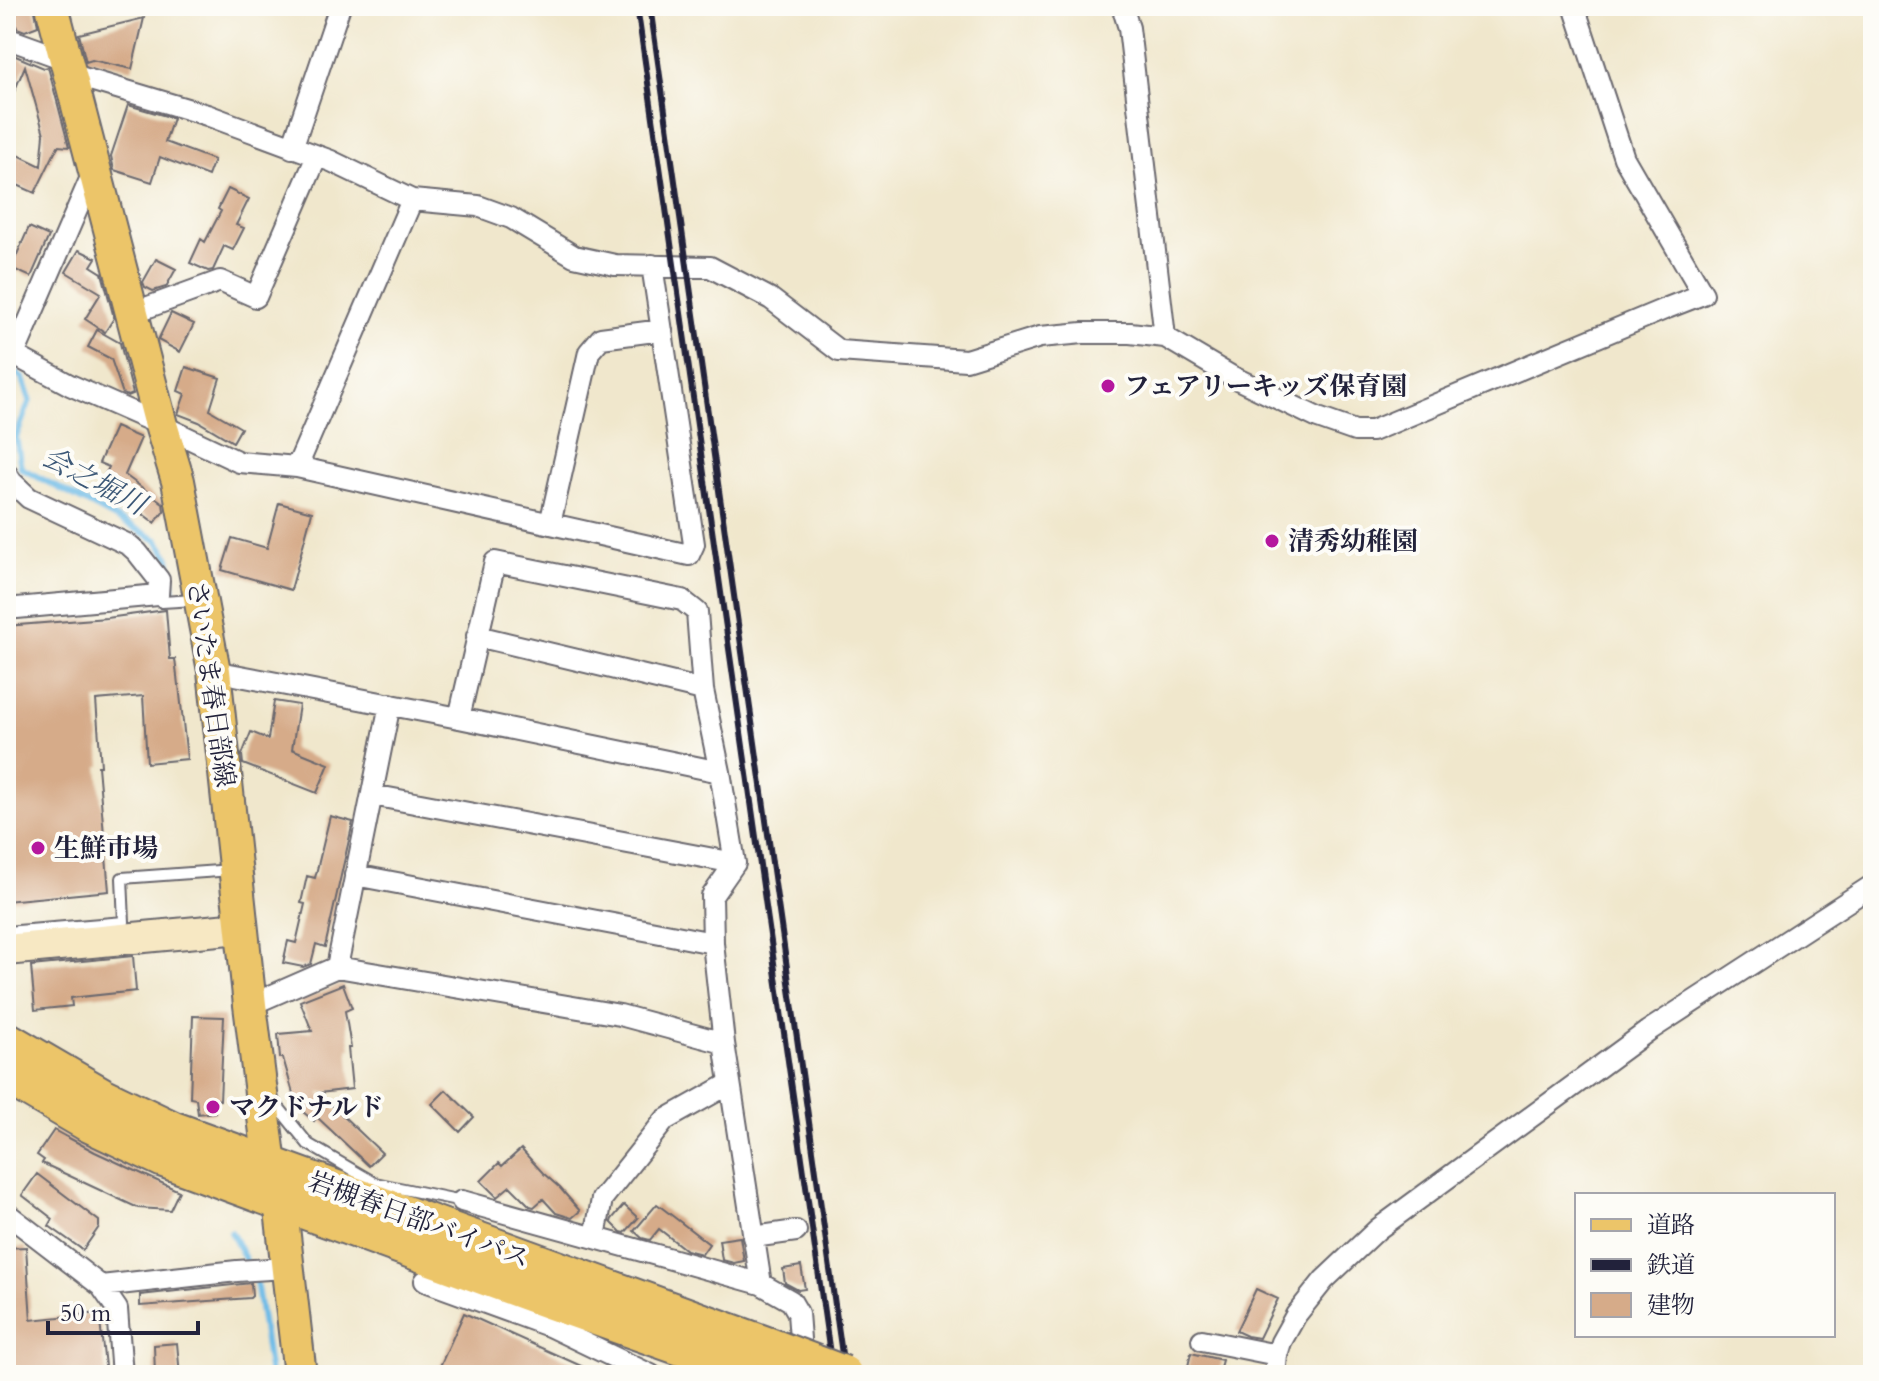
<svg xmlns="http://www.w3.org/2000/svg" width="1879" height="1381" viewBox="0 0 1879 1381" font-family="Cardo,'Noto Serif JP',serif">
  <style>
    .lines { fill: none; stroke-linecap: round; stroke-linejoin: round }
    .stream { stroke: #6dbbe7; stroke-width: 6 }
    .building { fill: #d6ab89 }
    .lane-casing { stroke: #6a676e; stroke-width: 14 }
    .street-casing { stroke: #6a676e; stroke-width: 24 }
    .secondary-casing { stroke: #6a676e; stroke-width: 34 }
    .primary-casing { stroke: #6a676e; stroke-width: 36 }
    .highway-casing { stroke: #6a676e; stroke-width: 42 }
    .lane { stroke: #fff; stroke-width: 10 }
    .street { stroke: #fff; stroke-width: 20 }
    .secondary { stroke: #f7e8c3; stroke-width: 30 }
    .primary { stroke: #ecc569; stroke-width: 32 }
    .highway { stroke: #ecc569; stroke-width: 38 }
    .rail { stroke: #22223b; stroke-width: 6 }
    .highway-bridge-casing { stroke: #6a676e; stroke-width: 42; stroke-linecap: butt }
    .highway-bridge { stroke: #ecc569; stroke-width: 38 }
    .poi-dot { fill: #b5179e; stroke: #fdfcf7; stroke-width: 3 }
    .labels { text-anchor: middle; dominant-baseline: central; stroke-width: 8; stroke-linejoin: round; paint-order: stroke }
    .poi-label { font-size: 26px; font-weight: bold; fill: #22223b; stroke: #fdfcf7; text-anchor: start }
    .street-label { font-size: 26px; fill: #22223b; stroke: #fdfcf7 }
    .water-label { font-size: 28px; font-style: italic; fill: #3c5877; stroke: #fdfcf7 }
  </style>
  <rect width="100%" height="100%" fill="#fdfcf7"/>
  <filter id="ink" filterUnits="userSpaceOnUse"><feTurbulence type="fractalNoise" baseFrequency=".0125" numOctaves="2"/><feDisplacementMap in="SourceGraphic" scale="16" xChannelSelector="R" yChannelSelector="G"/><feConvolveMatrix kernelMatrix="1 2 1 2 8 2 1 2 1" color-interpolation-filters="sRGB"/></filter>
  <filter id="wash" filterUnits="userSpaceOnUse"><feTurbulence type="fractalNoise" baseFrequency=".006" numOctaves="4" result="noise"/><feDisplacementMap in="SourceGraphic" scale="32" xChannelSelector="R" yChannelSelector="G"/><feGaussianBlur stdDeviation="1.8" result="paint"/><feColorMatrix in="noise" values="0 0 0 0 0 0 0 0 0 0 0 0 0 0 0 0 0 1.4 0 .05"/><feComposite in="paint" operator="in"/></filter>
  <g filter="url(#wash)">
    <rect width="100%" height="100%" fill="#f0e7cc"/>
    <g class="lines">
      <path class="stream" d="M8 363 23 379 30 400 16 437 21 468 157 540 169 558 174 594
        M231 1232 256 1280 270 1375"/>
    </g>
    <g id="blocks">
      <path class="building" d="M9 6H34L38 26 25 31 17 28Z
        M144 18 132 69 92 60 86 62 79 34Z
        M6 52 44 68 48 67 69 147 58 146 35 193 6 180V149L41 166 44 134 25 66 6 111Z
        M128 105 173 118 165 142 214 160 208 176 160 157 152 182 114 170 111 156Z
        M228 189 249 199 236 225 244 228 233 250 224 246 213 270 208 271 190 263 201 239 205 242 221 211 218 209Z
        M29 227 49 236 31 277 11 268Z
        M79 250 96 258 91 266 102 273 114 318 105 332 85 319 101 293 66 272Z
        M156 259 176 269 166 287 153 291 145 287 143 282Z
        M171 313 194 324 180 352 158 340Z
        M97 330 120 343 133 394 128 396 123 394 111 359 88 347Z
        M186 367 220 378 210 410 241 428 233 442 199 422 178 414 185 394 178 391Z
        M115 427 141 438 125 475 163 503 164 511 155 523 128 503 130 500 100 485 109 467 99 463Z
        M279 503 312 512 291 590 222 570 232 538 267 548Z
        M166 610 170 659H175L178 685H179L187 759 147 763 143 696 96 700 101 766H98L109 891 6 901V626L107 618Z
        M274 701 299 705 292 749 329 764 317 793 243 764 242 755 251 732 268 739Z
        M330 816 353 822 325 947 316 944 311 964 303 967 283 963 288 941 296 943 305 904 301 903 307 876 315 878Z
        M133 956 136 991 71 998 72 1006 35 1010 31 966Z
        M343 984 352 1008 345 1011 351 1048H348L352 1089 319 1093 382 1153 369 1166 317 1117 314 1121 297 1107 283 1058H280L278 1034 312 1031 300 1001Z
        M193 1016 224 1017 220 1100 214 1099 215 1112 198 1114 196 1099 190 1098Z
        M446 1090 474 1117 460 1132 432 1104Z
        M54 1130 95 1152 179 1191 170 1210 138 1208 42 1163 44 1160 37 1155Z
        M521 1149 543 1173 560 1188 580 1211 572 1218 556 1213 543 1199 534 1207 530 1206 510 1186 497 1197 481 1181 499 1163 502 1166Z
        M37 1174 99 1221V1227L83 1250 49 1226 53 1219 22 1195Z
        M657 1204 709 1244 702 1254 686 1250 659 1229 650 1240 642 1238 634 1231Z
        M624 1205 638 1218 625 1233 621 1232 611 1222 612 1219Z
        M740 1237 744 1261 734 1263 722 1260 719 1240Z
        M26 1247 31 1320 99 1313 106 1375H10L7 1345H6V1323L10 1322 6 1248Z
        M801 1266 805 1289 798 1290 785 1283 783 1269Z
        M251 1283 252 1296 250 1298 140 1306V1295Z
        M1256 1289 1278 1299 1259 1338 1247 1336 1236 1331Z
        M464 1313 601 1375H436Z
        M177 1343 180 1375H155L154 1345Z
        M1191 1353 1222 1360 1218 1375H1186Z"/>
    </g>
  </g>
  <g filter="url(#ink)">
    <use href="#blocks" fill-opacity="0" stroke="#6a676e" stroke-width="2"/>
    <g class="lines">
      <g class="lane-casing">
        <path id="lane" d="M158 596 162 602 195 600
          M6 932 124 922 122 878 232 870
          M271 1098 308 1144 375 1183 462 1201"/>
      </g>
      <g class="street-casing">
        <path id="street" d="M1122 6 1129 28 1165 337
          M6 38 67 60
          M70 74 207 115 331 161 412 200 478 206 511 218 574 256 615 265 710 267 771 299 839 351 966 360 1040 337 1083 333H1130L1165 337 1231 376 1318 418 1355 431H1372L1667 308 1703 294 1624 158 1574 6
          M292 148 340 6
          M132 313 220 281 256 297 317 156
          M14 355 70 385 161 425 239 462 297 467 689 555 694 544 652 265
          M6 358 14 355 95 168
          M297 467 412 200
          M6 473 12 482 29 498 129 545 137 552 159 580 158 595 6 609
          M550 524 589 352 601 338 662 330
          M477 636 703 690
          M214 671 459 718 720 772
          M372 795 735 863
          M355 875 713 943
          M337 967 390 704
          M250 1005 337 967 620 1015 724 1043 713 943 712 896 735 863 720 772 703 690 697 612 682 600 495 562 459 718
          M462 1201 761 1284 724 1043
          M6 1213 101 1286 117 1309 122 1375
          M595 1237 602 1199 665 1120 729 1084
          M753 1237 796 1231
          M425 1281 549 1326 651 1375
          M761 1284 791 1301 798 1313 802 1365
          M101 1286 237 1271 287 1268
          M1202 1340 1277 1355
          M1275 1375 1277 1355 1281 1342 1296 1315 1324 1280 1378 1229 1648 1031 1873 885"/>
      </g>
      <g class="secondary-casing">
        <path id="secondary" d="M6 950 240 928"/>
      </g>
      <g class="primary-casing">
        <path id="primary" d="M52 6 161 425 178 481 214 671 250 1005 270 1165 280 1201 300 1375"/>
      </g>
      <g class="highway-casing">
        <path id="highway" d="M6 1041 102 1097 171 1130 769 1347
          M6 1074 88 1122 164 1158 551 1300 763 1375"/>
      </g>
      <use href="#lane" class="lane"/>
      <use href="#street" class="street"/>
      <use href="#secondary" class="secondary"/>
      <use href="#primary" class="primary"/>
      <use href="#highway" class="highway"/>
      <path class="rail" d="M637 6 833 1375
        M650 6 845 1375"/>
      <g class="highway-bridge-casing">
        <path id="highway-bridge" d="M769 1347 843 1375"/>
      </g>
      <use href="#highway-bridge" class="highway-bridge"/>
    </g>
  </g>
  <g class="poi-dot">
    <circle cx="1108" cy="386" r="8"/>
    <circle cx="1272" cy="541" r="8"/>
    <circle cx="38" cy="848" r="8"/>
    <circle cx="213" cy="1107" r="8"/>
  </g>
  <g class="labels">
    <g class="poi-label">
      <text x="1124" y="386">フェアリーキッズ保育園</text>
      <text x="1288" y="541">清秀幼稚園</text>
      <text x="54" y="848">生鮮市場</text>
      <text x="229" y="1107">マクドナルド</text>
    </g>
    <g class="street-label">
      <text transform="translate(211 684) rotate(82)">さいたま春日部線</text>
      <text transform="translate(419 1220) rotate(20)">岩槻春日部バイパス</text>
    </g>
    <g class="water-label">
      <text transform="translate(94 481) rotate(28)">会之堀川</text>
    </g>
  </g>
  <rect width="1879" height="1381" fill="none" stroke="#fdfcf7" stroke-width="32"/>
  <rect x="1575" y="1193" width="260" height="144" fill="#fdfcf7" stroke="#a5a5ac" stroke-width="2"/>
  <rect x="1591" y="1219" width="40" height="12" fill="#ecc569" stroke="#a5a5ac" stroke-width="2"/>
  <text x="1647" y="1233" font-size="24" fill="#22223b">道路</text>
  <rect x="1591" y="1259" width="40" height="12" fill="#22223b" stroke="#a5a5ac" stroke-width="2"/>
  <text x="1647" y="1273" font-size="24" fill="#22223b">鉄道</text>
  <rect x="1591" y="1293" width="40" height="24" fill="#d6ab89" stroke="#a5a5ac" stroke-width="2"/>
  <text x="1647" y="1313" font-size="24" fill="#22223b">建物</text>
  <path d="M48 1321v12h150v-12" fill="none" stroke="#22223b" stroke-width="4"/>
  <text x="60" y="1321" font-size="24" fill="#22223b" stroke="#fdfcf7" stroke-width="6" paint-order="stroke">50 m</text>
</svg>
